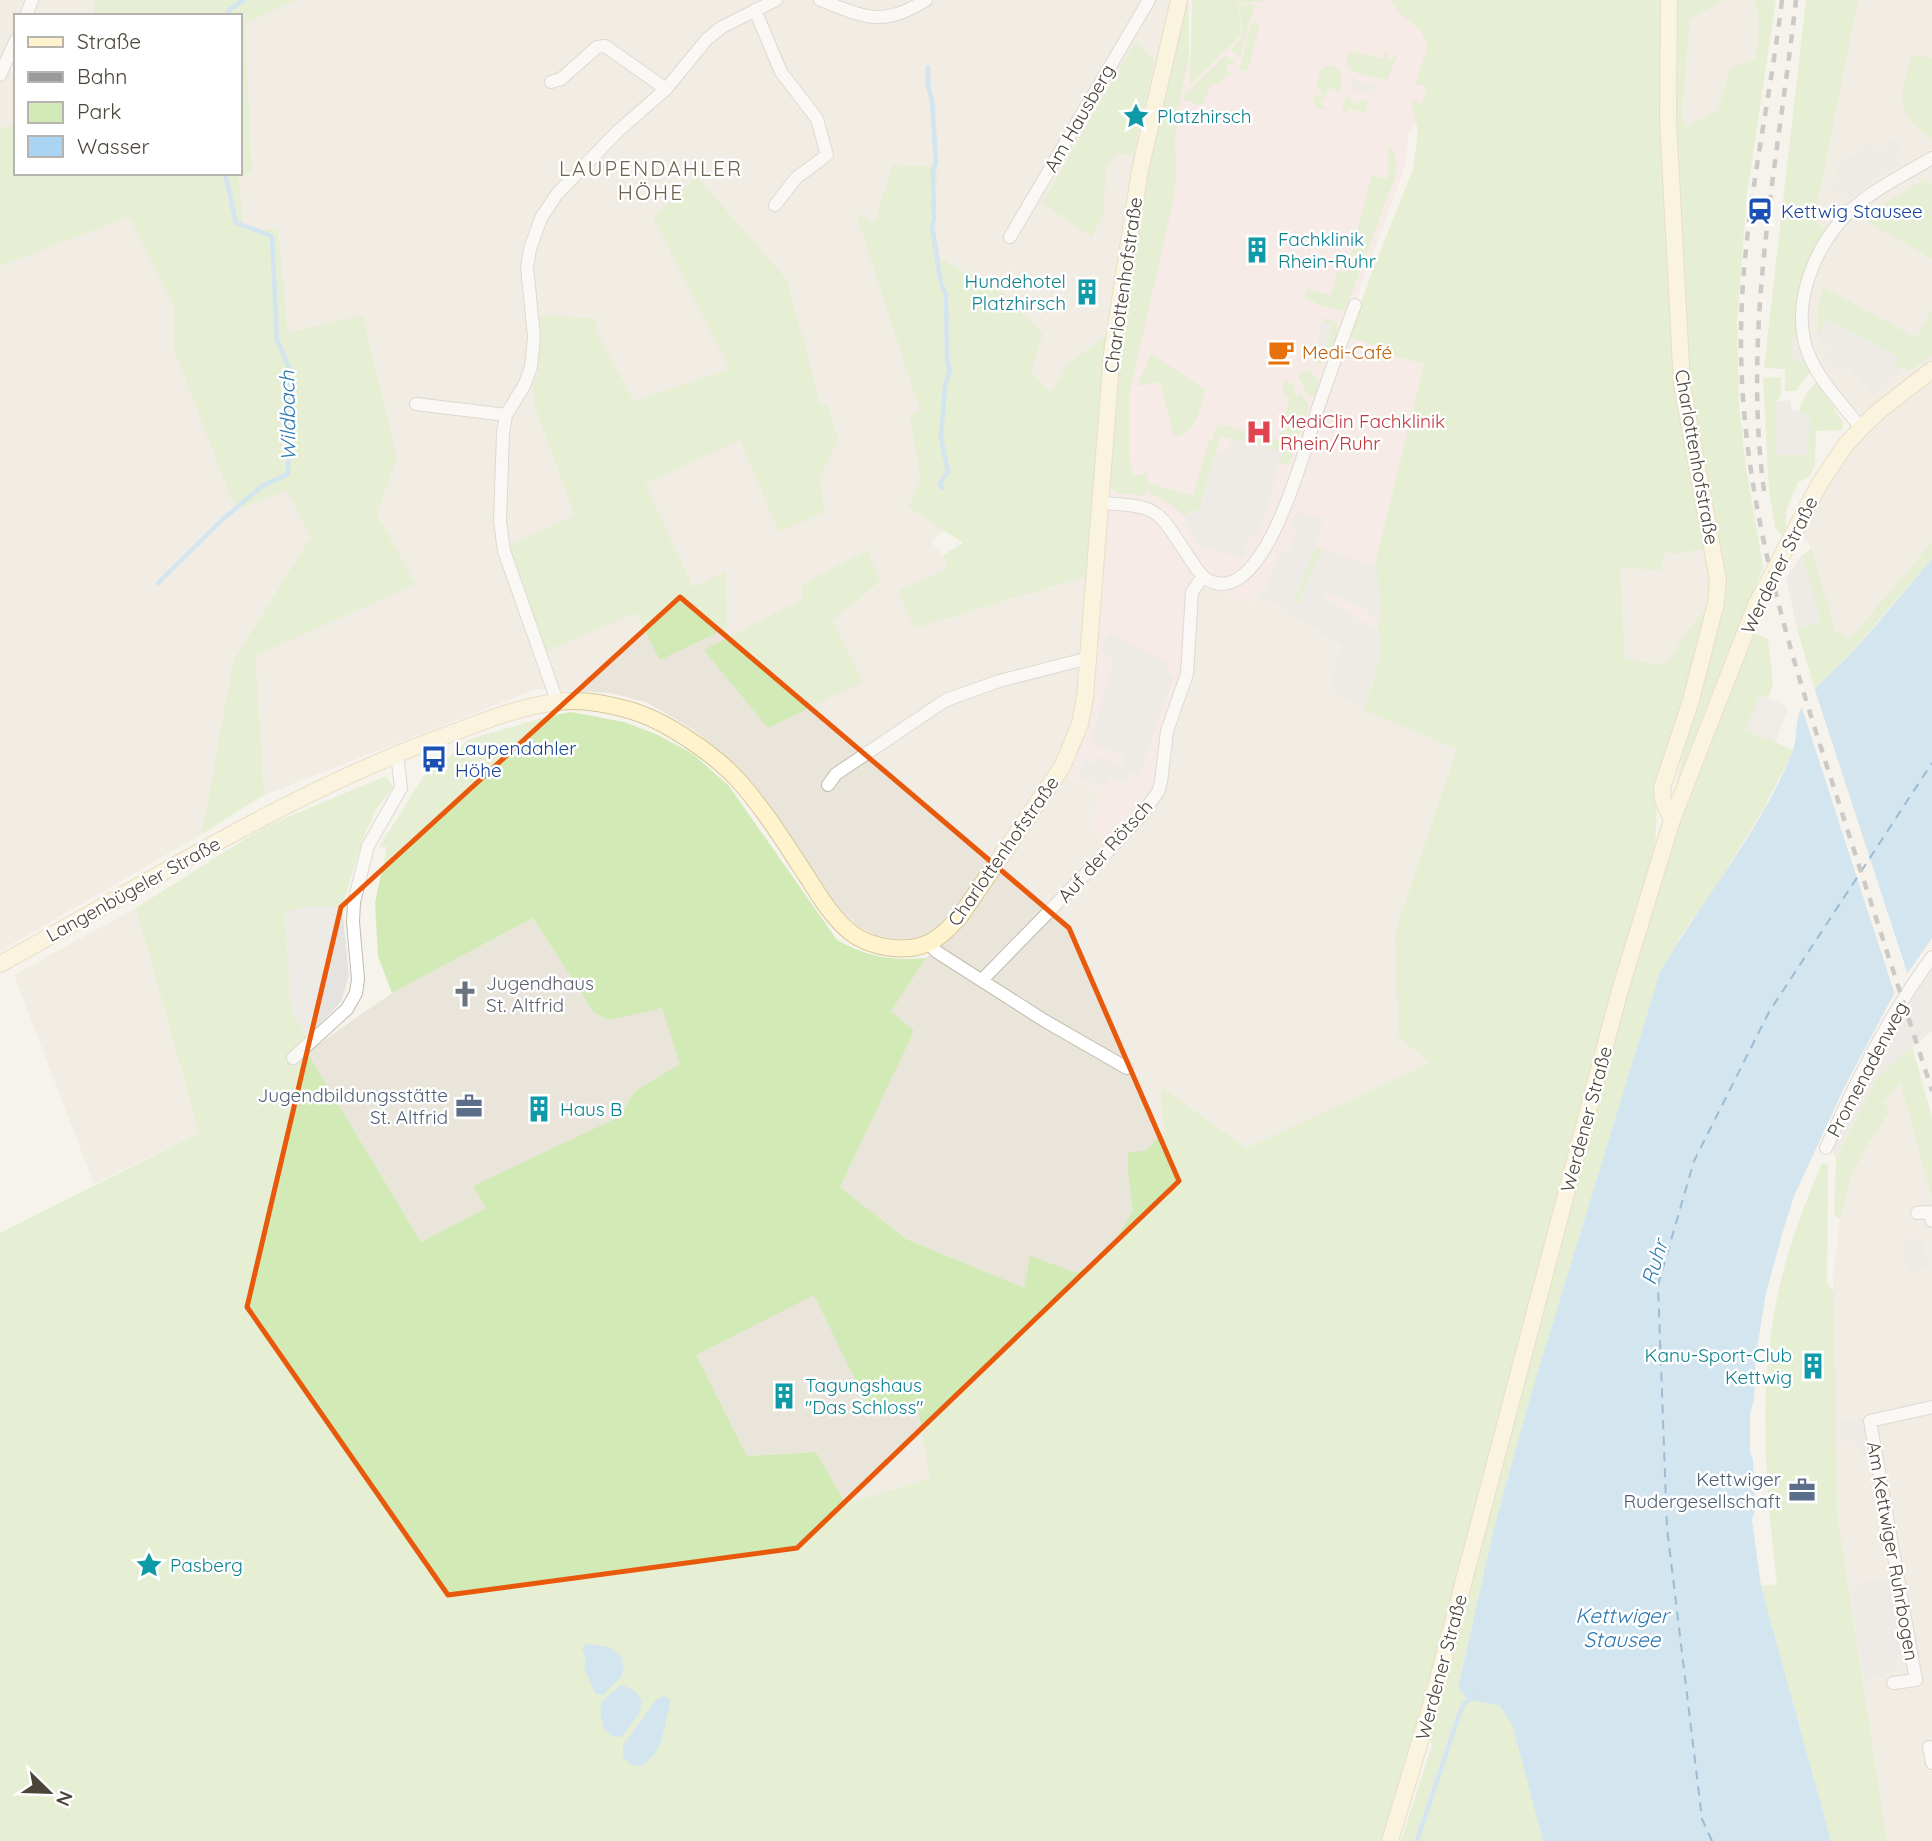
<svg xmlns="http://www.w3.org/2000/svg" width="1932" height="1841" viewBox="0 0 1932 1841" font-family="Quicksand,sans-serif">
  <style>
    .residential { fill: #eae5da }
    .industrial { fill: #e6e2dd }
    .medical { fill: #f6e3e0 }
    .green { fill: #d2eab5; fill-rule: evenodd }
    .parking { fill: #e5e3e0 }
    .water { fill: #a9d4f2 }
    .pier { fill: #f6f3ec }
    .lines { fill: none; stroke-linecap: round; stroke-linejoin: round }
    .stream { stroke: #a9d4f2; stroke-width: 4.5 }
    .ferry { stroke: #2e7ab2; stroke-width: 2; stroke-dasharray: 9 7; stroke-linecap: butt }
    .minor-casing { stroke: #c2bbae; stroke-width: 14 }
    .secondary-casing { stroke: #d6c79b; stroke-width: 18 }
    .minor { stroke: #fff; stroke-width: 12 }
    .secondary { stroke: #fff3cd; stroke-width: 16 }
    .rail { stroke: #9a9a9a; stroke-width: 4.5; stroke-dasharray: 9 9; stroke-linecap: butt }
    .marked { fill: none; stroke: #e8590c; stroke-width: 5; stroke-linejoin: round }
    .labels { text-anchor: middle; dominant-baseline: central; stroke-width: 5; stroke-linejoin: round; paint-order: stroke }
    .culture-label { font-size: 19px; fill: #0d838f; stroke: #fff; text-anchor: start }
    .street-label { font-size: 19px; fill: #4b4439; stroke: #fff }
    .transit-label { font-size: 19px; fill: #164399; stroke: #fff; text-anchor: start }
    .food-label { font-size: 19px; fill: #c56008; stroke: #fff; text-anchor: start }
    .health-label { font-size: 19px; fill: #be3a42; stroke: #fff; text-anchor: start }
    .worship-label { font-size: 19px; fill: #5b616d; stroke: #fff; text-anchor: start }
    .service-label { font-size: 19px; fill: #4e5e75; stroke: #fff; text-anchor: end }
    .neighbourhood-label { font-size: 21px; letter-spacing: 2px; fill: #6e6250; stroke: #fff }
    .water-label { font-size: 21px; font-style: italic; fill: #2e7ab2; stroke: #fff }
  </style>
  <rect width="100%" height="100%" fill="#f6f3ec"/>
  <path class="residential" d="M0 0H95L93 16H16V63L11 65 9 72H16V122L0 130Z
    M297 0H1172L1134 165 1107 335 1069 363 1050 394 1031 372 1001 291 938 257 933 195 938 178 874 224 857 214 921 411 910 415 920 481 908 507 944 530 931 542 943 555 948 569 915 628 1087 576 1082 699 1057 767 948 918 924 938 901 939 877 936 858 926 839 909 751 782 726 756 694 730 646 702 610 693 536 689 264 795 254 656 415 583 377 514 397 458 363 315 288 334 278 229 260 230 243 223 239 176 252 173 245 23Z
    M1725 0H1755L1759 24 1756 58 1729 69 1718 110 1686 127 1682 112 1690 19Z
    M1858 0H1932V542L1850 638 1835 630 1808 542 1798 530 1865 429 1822 371 1808 344 1806 304 1829 232 1814 223Z
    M129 217 173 305 174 349 240 509 287 491 311 537 233 661 202 834 0 951V266Z
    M1113 519 1254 603 1257 593 1341 648 1330 690 1363 710 1457 749 1395 932 1430 1063 1246 1148 1162 1087 1160 1091 1164 1131 1128 1173 1133 1211 1107 1253 1077 1273 1025 1289 906 1239 840 1187 913 1032 890 1011 926 958 960 927 1066 776 1101 789 1091 826 1108 846Z
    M1708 547 1714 573 1710 606 1689 628 1668 662 1652 664 1625 658 1620 568 1660 569 1665 550Z
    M136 908 199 1133 94 1184 14 975Z
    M533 918 594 1013 609 1020 659 1007 717 1033 802 1267 866 1402 917 1403 930 1478 846 1504 816 1452 747 1456 696 1355 486 1208 421 1242 307 1052 392 993Z
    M1900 1081 1932 1198V1841H1887L1837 1513 1833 1276 1840 1220 1851 1176 1870 1141 1889 1113 1884 1102Z"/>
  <path class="industrial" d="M1759 695 1786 706 1787 710 1775 742 1745 730Z"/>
  <path class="medical" d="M1185 0H1189L1188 34 1191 67 1197 66 1225 0H1426L1440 32 1423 112 1408 135 1405 165 1398 186 1348 321 1349 338 1377 346 1376 353 1424 364 1375 564 1381 616 1378 621 1380 657 1363 710 1329 689 1341 647 1257 594 1254 604 1202 587 1190 594 1186 664 1158 786 1108 846 1091 826 1101 789 1066 776 1086 727 1118 352 1134 243 1157 118Z"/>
  <path class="green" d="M95 0H297L245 23 252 173 239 177 243 223 260 230 278 228 288 333 363 315 397 458 377 514 416 584 255 656 264 795 202 834 233 661 311 537 287 491 239 509 230 495 174 349 173 305 129 217 0 266V130L16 122V173H240V16H93Z
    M1188 0 1189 57 1181 94 1175 137 1176 174 1174 197 1129 396V459L1134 476 1148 473 1147 487 1149 483 1193 496 1209 440H1212L1218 424 1279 440 1289 400 1282 392 1284 380 1297 386 1293 391 1296 396 1301 394 1309 407 1295 447 1288 444 1285 450 1293 453 1289 465 1279 462 1281 451 1222 436 1219 441 1199 512 1190 509 1186 518 1173 506 1148 492 1146 489 1145 496 1118 493 1108 486C1114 398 1125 315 1139 228 1151 151 1165 75 1188 0Z
    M1192 0H1271L1238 4 1241 32 1237 39 1190 85Z
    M1390 0H1665L1671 290 1708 547 1677 554 1665 551 1660 570 1620 568 1625 658 1652 664 1668 662 1689 628 1710 606 1657 793 1655 855 1386 1841H0V1233L199 1133 136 908 264 827 386 776 393 787 375 811 362 841 342 907H308L285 913 291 1007 307 1037V1052L421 1242 486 1208 473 1186 619 1117 635 1091 680 1064 662 1008 609 1020 594 1013 533 918 392 993 378 956 375 903 387 847H379L423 777 470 739 549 716 571 712 624 722 658 735 693 754 729 786 837 940C868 957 891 961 926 958L891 1011 914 1031 840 1187 906 1239 1024 1288 1030 1256 1077 1273 1107 1253 1133 1211 1128 1173V1152L1146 1151 1164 1131 1160 1091 1162 1087 1246 1148 1430 1063 1398 1036 1395 932 1457 749 1363 710 1375 675 1378 621 1381 616 1375 564 1424 364 1375 352 1376 346 1350 337 1370 277 1413 169 1418 131 1411 101 1422 104 1427 87 1415 84 1428 46 1419 28 1402 16ZM814 1295 866 1402 917 1403 930 1478 846 1504 816 1452 747 1456 696 1355Z
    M1675 0H1725L1690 19 1682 112 1686 127 1718 110 1729 69 1756 58 1759 24 1755 0H1776L1747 194 1737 320 1739 406 1746 467 1763 567 1676 784 1722 593 1686 386 1674 126Z
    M1806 0H1858L1814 222 1830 232 1798 337 1803 360 1805 359 1810 372 1796 391H1785V369L1764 368Z
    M1255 4 1240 57 1231 50C1250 32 1239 28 1240 6Z
    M1252 22 1260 24 1247 72 1239 69Z
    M1136 41 1154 61 1134 153 1116 154 1106 168 1103 215 1092 237 1042 203Z
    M1349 51 1382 59 1385 52 1388 53 1387 60 1391 62 1394 54 1397 55 1388 79C1379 80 1374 77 1364 75 1348 71 1343 69 1349 51Z
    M1226 55 1235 63 1234 65 1228 64 1226 71 1232 73 1217 84H1211L1202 105 1183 100 1185 94Z
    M1912 55 1932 58V139C1891 110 1901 98 1912 55Z
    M1329 65C1343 68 1344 81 1340 92L1331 87 1320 104 1327 109 1326 111 1316 107 1313 100 1314 95 1321 96 1322 91 1316 88 1321 69Z
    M1351 95 1350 101 1356 104 1365 99 1368 100 1366 113 1348 109 1346 114C1340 108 1343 97 1351 95Z
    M1392 146 1397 164 1394 180 1346 308 1344 311 1322 306 1305 298 1307 289 1331 295 1338 271 1346 273 1372 175 1386 179 1389 171 1388 148Z
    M893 165 935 166 938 178 933 195 938 257 1001 291 1043 334 1031 371 1050 393 1069 363 1107 335 1087 576 915 628 898 591 948 569 943 555 963 543 908 507 920 481 910 415 920 411 856 213 874 223Z
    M697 177 787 280 821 407 827 404 838 438 820 478 824 512 779 532 740 440 645 484 693 587 726 571 727 628 660 660 636 613 546 651 509 545 575 516 534 404 533 385 539 374V315L597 319 595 330 634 401 730 369 653 217Z
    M1923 180 1932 184V259L1861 218Z
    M1823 287 1916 338 1932 310V355L1911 370 1893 365 1899 359 1827 319 1821 331 1817 333 1818 306Z
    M1325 318 1337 322 1338 329 1327 361 1317 365 1312 359 1313 358 1322 360 1332 326 1322 322Z
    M1151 354 1205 389C1199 411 1199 431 1174 437L1160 382 1137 386Z
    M1301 371 1310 372 1319 380 1315 398 1308 395 1298 376Z
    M1781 377V396L1776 402 1808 429 1810 417 1799 414C1800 401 1807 392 1816 382L1843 422V430L1816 431 1815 465 1810 476 1798 482 1786 511V527L1782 536 1775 528 1769 490 1763 378Z
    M1932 542V559L1855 648 1815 690 1797 629 1820 621 1802 555 1811 549 1835 630 1850 638Z
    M1315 547 1322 549 1298 605 1293 603Z
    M867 550 880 581 832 621 863 682 768 728 704 650 803 599 802 585Z
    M1754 633 1768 639 1773 683 1768 699 1759 695 1745 730 1794 750 1763 810 1712 893 1686 928 1660 972 1532 1391 1495 1524 1458 1687 1469 1700 1499 1705 1512 1724 1543 1841H1401L1432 1745 1429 1738 1624 995 1680 821Z
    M1912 1046 1932 1117V1198L1900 1082 1884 1102 1889 1113 1870 1141 1851 1176 1840 1220 1834 1214 1836 1158 1877 1077Z
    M1822 1163 1828 1165 1827 1283 1834 1291 1837 1513 1887 1841H1831L1761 1586 1777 1584C1767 1499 1759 1412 1772 1327 1780 1270 1799 1216 1822 1163Z"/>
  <path class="parking" d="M1352 79 1375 84 1376 96 1352 90Z
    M1894 139 1903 152 1895 158 1898 163 1850 197 1846 191 1839 195 1830 183 1840 175 1835 168 1871 142 1878 151Z
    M1827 319 1900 358 1893 365 1902 369 1874 395 1847 366 1839 372 1822 354 1830 347 1821 345 1817 333 1821 331Z
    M1322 322 1332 325 1322 361 1313 358Z
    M1798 337 1803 360 1795 362 1790 339Z
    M1790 400 1792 409 1810 416 1808 452 1804 455H1775L1776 402Z
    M1232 438 1282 451 1261 530 1258 535 1251 534 1243 557 1200 547 1184 521 1190 509 1200 512 1216 452 1220 453 1230 447Z
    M1296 512 1323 519 1315 547 1293 603 1298 605 1322 549 1377 567 1381 616 1378 621 1363 608 1328 593 1325 598 1379 631 1380 657 1363 710 1329 689 1341 647 1257 593 1265 590 1281 550 1288 552 1297 532 1291 528Z
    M1802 555 1821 621 1797 629 1786 578Z
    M1109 633 1169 663 1166 672 1174 676 1139 776 1129 773 1126 784 1109 777 1105 787 1077 778 1084 759 1097 764 1099 757 1121 765 1124 756 1090 743 1114 660 1100 652Z
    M308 907H342L349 976 341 1002 307 1037 291 1008 285 912Z
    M1932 966V1031L1877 1077 1836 1158 1830 1147 1874 1061 1920 982Z
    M1923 1237 1928 1269 1907 1272 1902 1240Z
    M1864 1418 1870 1454 1859 1456 1855 1440 1841 1443 1840 1422Z
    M1892 1579 1904 1648 1892 1673 1864 1680 1851 1594 1859 1583Z"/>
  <path class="water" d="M1932 559V938L1896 990 1844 1088 1794 1196 1783 1231 1766 1293 1756 1355 1754 1400 1750 1413V1452L1753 1460 1755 1510 1752 1520 1761 1586 1831 1841H1543L1512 1724 1499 1705 1468 1700 1458 1688 1495 1524 1532 1391 1660 972C1703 899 1760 832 1792 753 1798 739 1794 723 1802 706 1810 691 1839 666 1852 652 1880 622 1905 590 1932 559Z
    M587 1644 610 1647 621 1656 624 1668 621 1677 603 1695 595 1693 584 1668 586 1660 582 1649Z
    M621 1685 634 1690 642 1700 640 1712 622 1737 612 1736 604 1729 600 1710 602 1701Z
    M664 1696 670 1700C671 1709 667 1714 666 1722 660 1746 661 1750 642 1766L631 1765 623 1757V1745L657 1699Z"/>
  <path class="pier" d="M1814 687 1909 978 1896 998 1800 702Z"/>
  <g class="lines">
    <path class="stream" d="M227 16 230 9 244 0
      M928 67V86L932 100 936 162 933 172 934 219 932 227 941 283 946 295 947 360 950 371 945 385 941 438 948 472 940 483 942 488
      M158 583 223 519 262 486 288 474 289 367 277 340 272 236 236 223 225 173
      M1417 1841 1459 1715 1464 1704 1473 1697"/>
    <path class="ferry" d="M1712 1841 1702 1819 1667 1528 1658 1285 1694 1161 1769 1012 1932 763"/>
    <g class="minor-casing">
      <path id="minor" d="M820 0C865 17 882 28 926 0
        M755 10 781 72 817 119 827 155 796 178 775 205
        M26 16 32 0
        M0 75 16 40
        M551 82 561 79 597 47 605 46 666 89
        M1010 237 1149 0
        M416 404 506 415
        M1861 428C1843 405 1819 381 1808 353 1788 300 1820 232 1863 200 1884 184 1909 172 1932 158
        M1099 503C1158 506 1156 507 1188 556 1194 564 1199 575 1208 580 1264 611 1306 445 1317 411 1329 376 1342 340 1355 305
        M557 701 504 551 500 521 503 434 506 415 525 384 531 367 534 337 527 267 530 249 541 218 557 194 618 131 666 89 707 39 722 27 776 0
        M828 785 836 774 946 700 999 681 1089 658
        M928 943 937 952 1045 1021 1127 1068
        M983 979 1109 850 1138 819 1158 792 1161 782 1167 731 1187 674 1192 592 1203 576
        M293 1058 347 1009 356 993 358 979 353 922 354 902 368 846 401 788 397 754
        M1826 1148C1856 1082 1889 1015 1932 957
        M1917 1213 1929 1212 1932 1221
        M1893 1683 1916 1680 1870 1421 1932 1407
        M1929 1747 1932 1763"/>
    </g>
    <g class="secondary-casing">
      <path id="secondary" d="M1669 0 1668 120 1682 385 1718 580 1716 603 1691 700 1662 788 1663 800 1672 820
        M0 964C147 884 289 792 447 735 482 722 518 707 556 702 580 699 605 703 629 710 665 720 713 753 738 780 765 810 786 845 808 878 820 897 832 917 850 932 870 948 907 954 931 942 943 935 951 926 961 915L1062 767 1080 724 1085 697 1112 353 1140 170 1179 0
        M1390 1841 1431 1705 1620 990 1672 820 1756 605 1820 483 1844 447 1861 428 1880 410 1932 370"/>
    </g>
    <use href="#minor" class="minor"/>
    <use href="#secondary" class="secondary"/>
    <path class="rail" d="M1782 0C1768 117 1740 228 1741 346 1742 500 1788 647 1835 791 1867 891 1900 991 1932 1091
      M1764 491C1742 328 1778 162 1796 0"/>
  </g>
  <path d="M0 0H1932V1841H0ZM680 597 1069 928 1179 1181 797 1548 448 1595 247 1307 341 907Z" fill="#f6f3ec" fill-opacity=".55" fill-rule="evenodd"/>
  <path class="marked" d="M680 597 1069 928 1179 1181 797 1548 448 1595 247 1307 341 907Z"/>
  <defs>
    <g id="sight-bare" transform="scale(2.1)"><path d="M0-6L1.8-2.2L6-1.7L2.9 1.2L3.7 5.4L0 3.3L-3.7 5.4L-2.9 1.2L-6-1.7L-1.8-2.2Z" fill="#0f9aa8" stroke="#fff" stroke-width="2.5" paint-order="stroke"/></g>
    <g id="station-bare" transform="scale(2.1)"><path d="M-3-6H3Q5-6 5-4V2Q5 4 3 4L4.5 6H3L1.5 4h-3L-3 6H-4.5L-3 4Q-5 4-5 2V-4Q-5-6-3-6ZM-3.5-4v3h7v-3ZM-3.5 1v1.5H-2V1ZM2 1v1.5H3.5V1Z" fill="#1a4fb4" stroke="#fff" stroke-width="2.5" paint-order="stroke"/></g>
    <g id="building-bare" transform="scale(2.1)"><path d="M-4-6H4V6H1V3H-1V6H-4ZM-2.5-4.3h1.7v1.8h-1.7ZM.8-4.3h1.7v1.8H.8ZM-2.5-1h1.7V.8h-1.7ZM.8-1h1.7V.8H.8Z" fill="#0f9aa8" stroke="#fff" stroke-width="2.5" paint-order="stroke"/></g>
    <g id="cafe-bare" transform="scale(2.1)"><path d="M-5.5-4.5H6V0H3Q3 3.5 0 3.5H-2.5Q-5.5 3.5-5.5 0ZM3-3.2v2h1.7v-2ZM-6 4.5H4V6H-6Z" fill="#e8710a" stroke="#fff" stroke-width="2.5" paint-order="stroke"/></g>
    <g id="hospital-bare" transform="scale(2.1)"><path d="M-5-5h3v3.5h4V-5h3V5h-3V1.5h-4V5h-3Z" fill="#e0444e" stroke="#fff" stroke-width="2.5" paint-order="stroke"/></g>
    <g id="bus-bare" transform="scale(2.1)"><path d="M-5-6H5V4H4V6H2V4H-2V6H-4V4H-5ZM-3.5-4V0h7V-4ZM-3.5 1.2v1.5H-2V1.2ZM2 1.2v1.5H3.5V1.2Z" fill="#1a4fb4" stroke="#fff" stroke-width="2.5" paint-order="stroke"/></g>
    <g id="church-bare" transform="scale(2.1)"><path d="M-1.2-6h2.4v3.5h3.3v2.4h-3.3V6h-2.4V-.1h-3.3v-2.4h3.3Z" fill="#6b7280" stroke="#fff" stroke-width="2.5" paint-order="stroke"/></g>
    <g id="office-bare" transform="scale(2.1)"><path d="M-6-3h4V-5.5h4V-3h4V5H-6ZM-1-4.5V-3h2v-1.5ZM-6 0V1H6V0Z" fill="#5c6f8a" stroke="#fff" stroke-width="2.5" paint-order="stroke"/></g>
  </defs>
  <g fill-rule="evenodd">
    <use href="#sight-bare" x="1136" y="116"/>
    <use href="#station-bare" x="1760" y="211"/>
    <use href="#building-bare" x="1257" y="250"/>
    <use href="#building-bare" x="1087" y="292"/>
    <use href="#cafe-bare" x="1281" y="352"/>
    <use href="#hospital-bare" x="1259" y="432"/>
    <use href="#bus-bare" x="434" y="759"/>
    <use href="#church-bare" x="465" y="994"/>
    <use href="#office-bare" x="469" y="1106"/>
    <use href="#building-bare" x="539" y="1109"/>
    <use href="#building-bare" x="1813" y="1366"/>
    <use href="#building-bare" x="784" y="1396"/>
    <use href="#office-bare" x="1802" y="1490"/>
    <use href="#sight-bare" x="149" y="1565"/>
  </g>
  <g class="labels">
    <g class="culture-label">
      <text x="1157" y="116">Platzhirsch</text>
      <text x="1278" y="239">Fachklinik<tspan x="1278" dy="22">Rhein-Ruhr</tspan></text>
      <text x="1066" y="281" text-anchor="end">Hundehotel<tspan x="1066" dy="22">Platzhirsch</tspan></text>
      <text x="560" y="1109">Haus B</text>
      <text x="1792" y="1355" text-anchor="end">Kanu-Sport-Club<tspan x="1792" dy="22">Kettwig</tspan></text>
      <text x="805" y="1385">Tagungshaus<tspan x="805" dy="22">"Das Schloss"</tspan></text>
      <text x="170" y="1565">Pasberg</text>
    </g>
    <g class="street-label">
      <text transform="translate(1079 118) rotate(-60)">Am Hausberg</text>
      <text transform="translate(1123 285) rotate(-82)">Charlottenhofstraße</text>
      <text transform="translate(1697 457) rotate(80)">Charlottenhofstraße</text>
      <text transform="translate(1779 565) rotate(-64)">Werdener Straße</text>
      <text transform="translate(1003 851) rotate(-55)">Charlottenhofstraße</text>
      <text transform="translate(1105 851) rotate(-48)">Auf der Rötsch</text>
      <text transform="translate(133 889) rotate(-29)">Langenbügeler Straße</text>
      <text transform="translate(1867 1069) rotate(-62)">Promenadenweg</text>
      <text transform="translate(1586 1119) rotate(-75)">Werdener Straße</text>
      <text transform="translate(1893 1551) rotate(80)">Am Kettwiger Ruhrbogen</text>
      <text transform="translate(1441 1667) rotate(-75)">Werdener Straße</text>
    </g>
    <g class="transit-label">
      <text x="1781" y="211">Kettwig Stausee</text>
      <text x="455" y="748">Laupendahler<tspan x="455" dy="22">Höhe</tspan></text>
    </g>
    <g class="food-label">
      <text x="1302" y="352">Medi-Café</text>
    </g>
    <g class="health-label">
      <text x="1280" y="421">MediClin Fachklinik<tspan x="1280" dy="22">Rhein/Ruhr</tspan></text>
    </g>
    <g class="worship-label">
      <text x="486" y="983">Jugendhaus<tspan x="486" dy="22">St. Altfrid</tspan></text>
    </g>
    <g class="service-label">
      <text x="448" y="1095">Jugendbildungsstätte<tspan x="448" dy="22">St. Altfrid</tspan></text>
      <text x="1781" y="1479">Kettwiger<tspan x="1781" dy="22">Rudergesellschaft</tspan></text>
    </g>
    <g class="neighbourhood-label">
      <text x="651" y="168">LAUPENDAHLER<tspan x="651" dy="24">HÖHE</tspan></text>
    </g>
    <g class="water-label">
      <text transform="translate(287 416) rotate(-91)">Wildbach</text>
      <text transform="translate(1654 1262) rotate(-73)">Ruhr</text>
      <text x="1622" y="1615">Kettwiger<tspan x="1622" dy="24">Stausee</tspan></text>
    </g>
  </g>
  <rect x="14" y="14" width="228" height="161" fill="#ffffff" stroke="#b7b4b0" stroke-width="2"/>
  <rect x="28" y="37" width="35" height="10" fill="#fff3cd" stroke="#b7b4b0" stroke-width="2"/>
  <text x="77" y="49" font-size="21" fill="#4b4439">Straße</text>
  <rect x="28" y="72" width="35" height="10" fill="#9a9a9a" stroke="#b7b4b0" stroke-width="2"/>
  <text x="77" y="84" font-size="21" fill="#4b4439">Bahn</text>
  <rect x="28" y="102" width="35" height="21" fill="#d2eab5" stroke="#b7b4b0" stroke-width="2"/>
  <text x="77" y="119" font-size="21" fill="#4b4439">Park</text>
  <rect x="28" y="136" width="35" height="21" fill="#a9d4f2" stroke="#b7b4b0" stroke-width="2"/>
  <text x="77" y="154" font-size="21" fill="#4b4439">Wasser</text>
  <g transform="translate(49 1792) rotate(113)" stroke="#ffffff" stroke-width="5" paint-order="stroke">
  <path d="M0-5L12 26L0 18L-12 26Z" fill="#4b4439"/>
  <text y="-10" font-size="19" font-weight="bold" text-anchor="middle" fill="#4b4439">N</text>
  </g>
</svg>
